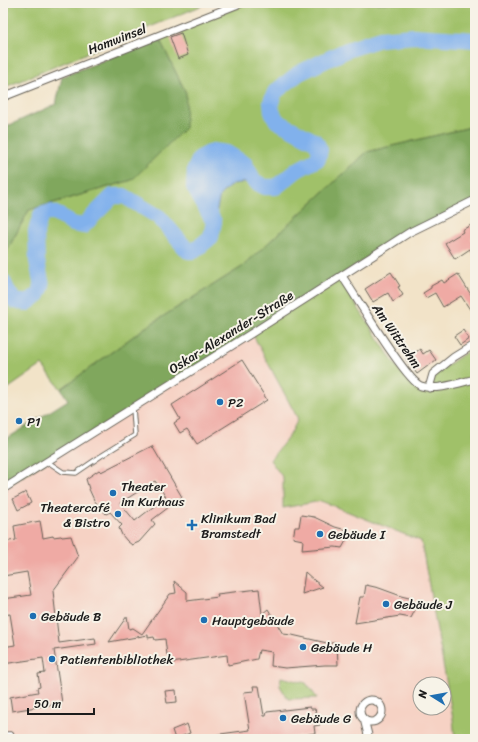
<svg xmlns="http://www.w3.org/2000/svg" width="478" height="742" viewBox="0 0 478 742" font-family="Sriracha,sans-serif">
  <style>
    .built { fill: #f6d2c4; fill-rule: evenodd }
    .green { fill: #a0c169; stroke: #5e6e42 }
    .forest { fill: #80a75d; stroke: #4e623c }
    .water { fill: #81b1ec; stroke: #4e6684 }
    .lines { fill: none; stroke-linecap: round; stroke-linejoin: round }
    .river { stroke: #81b1ec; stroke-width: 16 }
    .building { fill: #efaaa4; fill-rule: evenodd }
    .service-casing { stroke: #676258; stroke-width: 5.5 }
    .minor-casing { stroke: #676258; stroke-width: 9 }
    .service { stroke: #fff; stroke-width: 3.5 }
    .minor { stroke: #fff; stroke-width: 7 }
    .poi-dot { fill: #1f6fb2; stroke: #f7f3e8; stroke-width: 1.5 }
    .labels { text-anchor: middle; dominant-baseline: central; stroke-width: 4; stroke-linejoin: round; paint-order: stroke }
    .street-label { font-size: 13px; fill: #1c1c1c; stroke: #f7f3e8 }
    .poi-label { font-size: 13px; fill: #1c1c1c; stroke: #f7f3e8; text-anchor: start }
  </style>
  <rect width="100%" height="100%" fill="#f7f3e8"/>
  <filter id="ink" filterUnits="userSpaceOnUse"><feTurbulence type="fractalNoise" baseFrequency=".025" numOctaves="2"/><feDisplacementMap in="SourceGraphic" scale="8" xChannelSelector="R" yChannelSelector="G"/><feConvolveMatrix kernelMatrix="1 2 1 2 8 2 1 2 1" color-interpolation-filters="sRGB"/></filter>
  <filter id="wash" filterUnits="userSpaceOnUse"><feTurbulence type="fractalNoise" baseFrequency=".012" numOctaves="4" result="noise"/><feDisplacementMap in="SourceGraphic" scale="16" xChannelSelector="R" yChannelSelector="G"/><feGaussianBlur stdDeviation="0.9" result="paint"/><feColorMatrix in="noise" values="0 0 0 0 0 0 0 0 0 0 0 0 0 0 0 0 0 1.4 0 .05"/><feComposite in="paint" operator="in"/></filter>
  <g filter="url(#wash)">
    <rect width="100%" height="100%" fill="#f2e3c8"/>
    <path class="built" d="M252 333 289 398 298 419 290 435 270 460 283 477V508L321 501 421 541 453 719 455 739H3V489ZM420 684H444V708H420Z"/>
    <path class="green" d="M3 3H208L3 88Z
      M247 3H475V126L367 152 242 267 146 327 61 389 42 365 3 392V258L29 210 132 180 186 93 159 38Z
      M340 280 394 363 409 381 417 389 429 387 434 375 475 346V616L473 636 475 641V739H455L453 719 421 541 321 501 283 508V478L270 460 290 435 298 419 252 333Z
      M281 677 306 683 317 698 288 699 280 686Z"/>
    <path class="forest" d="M159 38 186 93 185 128 132 180 29 210 3 258V223L6 216 7 200 3 185V128L56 104 62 77Z
      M475 126V200L409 232 3 489V441L68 400 61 389 146 327 242 267 367 152Z"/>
    <path class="water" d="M213 151 227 153 245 164 254 181 232 184 220 195 214 222 194 187 195 169 200 158Z"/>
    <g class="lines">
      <path class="river" d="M3 281 7 290 15 301 27 303 38 295 42 286 37 261 36 231 41 215 51 212 62 217 72 224 83 226 113 196H124L159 217 188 251H194L211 237 214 222 194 187 195 169 200 158 213 151 227 153 245 164 254 181 265 187H276L297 170 318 159 320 150 316 142 277 121 272 112 271 102 275 92 299 73 347 50 380 39 414 36 475 40"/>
    </g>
    <g id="blocks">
      <path class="building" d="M181 33 188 55 178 59 170 37Z
        M471 225 475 232V236L471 238 475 244V258L470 249 455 259 445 243 463 232 462 230Z
        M391 272 400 286 398 287 403 295 393 302 388 293 373 302 365 289Z
        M458 274 475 301V317L461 296 443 307 435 293 426 298 423 293 431 288V286L442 280 444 283Z
        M463 330 469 339 460 345 454 336Z
        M420 349 423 354 429 350 436 360 417 374 406 359Z
        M242 360 267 400 197 444 187 429 180 433 174 423 180 419 172 405Z
        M152 446 182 497 152 520 155 524 139 542 132 545 127 541 122 535 119 528 122 525 110 512 106 514 104 512 94 500 89 489 86 479 99 470 101 472ZM155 481 166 497 135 521 120 503Z
        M26 492 31 503 18 510 13 499Z
        M301 515 314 517 335 527 346 530 347 539 342 548 335 547 302 550 303 540 293 538 295 527H299Z
        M40 521 43 538 53 536V537L61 536 62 537 71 536 78 557 53 591 59 643 95 638 96 644 54 650 62 703 12 711 10 697 38 692 37 688 40 687 38 674 45 673 43 658 3 664V647L15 645 10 614 3 615V599L31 595 27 572 3 576V542L16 540 14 526Z
        M305 572 315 581 323 587 302 594Z
        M174 581 187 592V601L218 597 217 594 259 589 262 614 268 609 283 634 292 635 327 643H337L338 665H325L285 668 271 666 272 652 259 650 257 659 228 665 227 655 171 663 170 655H167L165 639 155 640 154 637 148 638V635L109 642 127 616 129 629 133 628 142 634 170 594 176 593Z
        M366 585 379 588 401 596 413 599 415 610 411 618 400 616 355 623 360 597H364Z
        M253 686H259L264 716H266L267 712 310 707 311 709H315L320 725 314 726 315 733 287 738V739H214L213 735 250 730 244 692 254 691Z
        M176 690 177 702 167 703 165 691Z
        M187 724 190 733 175 739 172 730Z"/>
    </g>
  </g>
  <g filter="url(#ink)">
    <use href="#blocks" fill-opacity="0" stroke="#676258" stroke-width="1"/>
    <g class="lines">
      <g class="service-casing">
        <path id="service" d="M48 462 63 472 76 473 101 456 135 435 133 408
          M3 734H11L16 739"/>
      </g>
      <g class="minor-casing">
        <path id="minor" d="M3 97 241 3
          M342 276C354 293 406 381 421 386 436 391 459 383 475 379
          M429 388 433 374 454 357 475 344
          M3 489 252 333 410 232 475 200
          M360 711a11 11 0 1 1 22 0a11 11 0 1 1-22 0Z
          M364 719 369 739"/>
      </g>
      <use href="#service" class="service"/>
      <use href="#minor" class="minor"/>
    </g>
  </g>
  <g class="poi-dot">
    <circle cx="220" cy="402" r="4"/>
    <circle cx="19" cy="421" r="4"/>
    <circle cx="113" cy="493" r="4"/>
    <circle cx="118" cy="514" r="4"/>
    <path d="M190 519h4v4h4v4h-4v4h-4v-4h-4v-4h4z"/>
    <circle cx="320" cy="534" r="4"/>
    <circle cx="386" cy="604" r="4"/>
    <circle cx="33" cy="616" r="4"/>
    <circle cx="204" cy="620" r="4"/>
    <circle cx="303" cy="647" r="4"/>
    <circle cx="52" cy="659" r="4"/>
    <circle cx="283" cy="718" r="4"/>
  </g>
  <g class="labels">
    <g class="street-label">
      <text transform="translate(117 39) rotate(-21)">Hamwinsel</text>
      <text transform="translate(231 332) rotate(-32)">Oskar-Alexander-Straße</text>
      <text transform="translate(397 336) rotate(55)">Am Wittrehm</text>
    </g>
    <g class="poi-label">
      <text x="228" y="402">P2</text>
      <text x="27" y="421">P1</text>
      <text x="121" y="486">Theater<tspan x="121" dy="15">im Kurhaus</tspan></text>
      <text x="110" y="507" text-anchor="end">Theatercafé<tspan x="110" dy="15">&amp; Bistro</tspan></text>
      <text x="201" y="518">Klinikum Bad<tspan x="201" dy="15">Bramstedt</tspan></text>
      <text x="328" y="534">Gebäude I</text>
      <text x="394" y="604">Gebäude J</text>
      <text x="41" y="616">Gebäude B</text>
      <text x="212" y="620">Hauptgebäude</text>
      <text x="311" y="647">Gebäude H</text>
      <text x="60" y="659">Patientenbibliothek</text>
      <text x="291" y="718">Gebäude G</text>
    </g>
  </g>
  <rect width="478" height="742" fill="none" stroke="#f7f3e8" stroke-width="16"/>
  <g transform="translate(432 696) rotate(281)"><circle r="19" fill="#f7f3e8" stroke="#9f9d96"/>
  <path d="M0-3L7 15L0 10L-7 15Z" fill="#1f6fb2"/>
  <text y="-6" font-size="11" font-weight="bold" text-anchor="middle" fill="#1c1c1c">N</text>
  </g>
  <path d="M28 708v6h66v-6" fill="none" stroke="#1c1c1c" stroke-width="2"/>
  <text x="34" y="708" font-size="12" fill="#1c1c1c" stroke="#f7f3e8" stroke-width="3" paint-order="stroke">50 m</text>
</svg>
